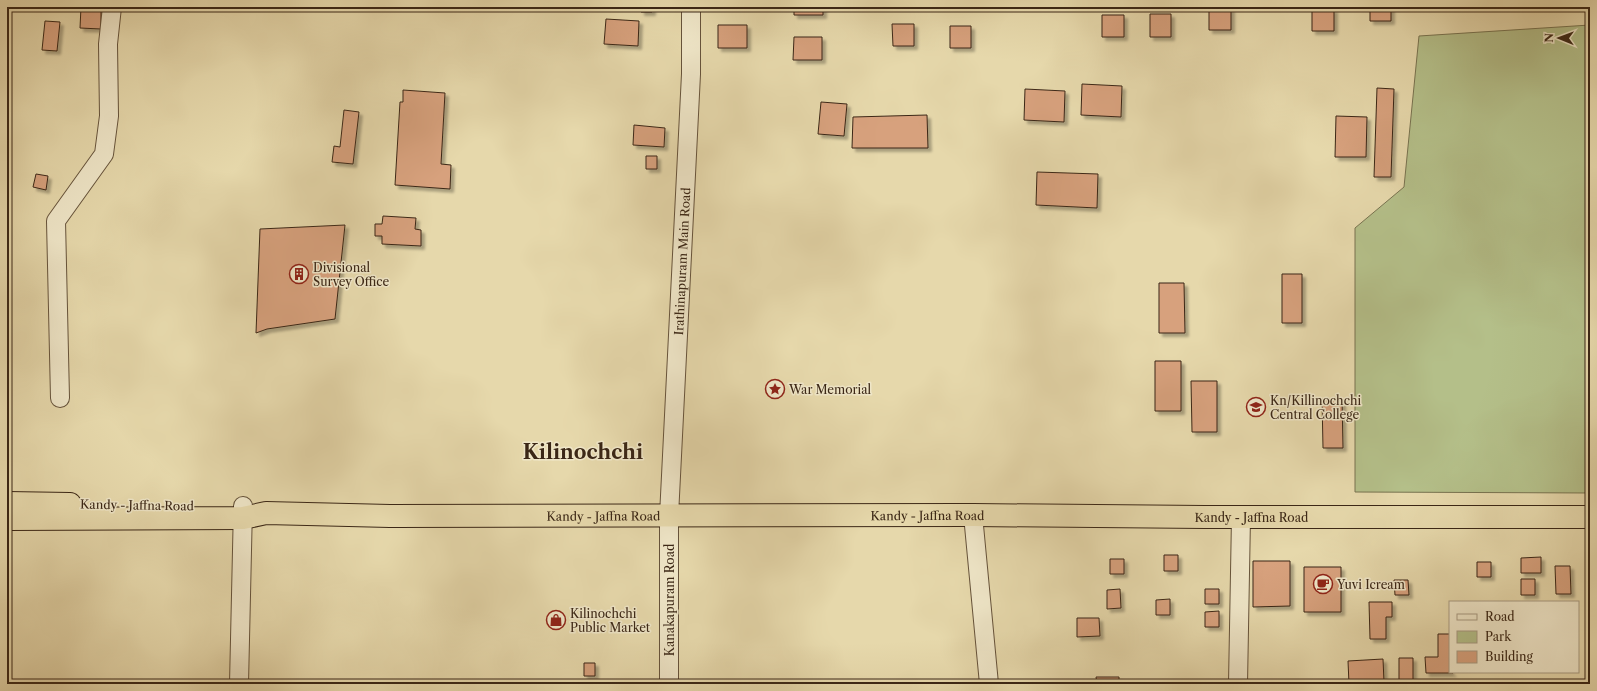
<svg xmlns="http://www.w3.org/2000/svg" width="1597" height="691" viewBox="0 0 1597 691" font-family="'Libre Caslon Text',serif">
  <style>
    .green { fill: #b4bf89; stroke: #787350 }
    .building { fill: #d7a17d; stroke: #3b2716; filter: url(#shadow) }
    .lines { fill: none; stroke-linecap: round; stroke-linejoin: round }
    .minor-casing { stroke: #66533b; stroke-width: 20 }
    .highway-casing { stroke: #3b2716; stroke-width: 24 }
    .minor { stroke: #efe6c8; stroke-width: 18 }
    .highway { stroke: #e6d8ab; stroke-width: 22 }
    .labels { text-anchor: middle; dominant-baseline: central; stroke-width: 3; stroke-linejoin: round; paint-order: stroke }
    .street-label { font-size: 12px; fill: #3b2716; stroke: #efe6c8 }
    .poi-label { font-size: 12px; fill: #3b2716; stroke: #efe6c8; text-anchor: start }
    .town-label { font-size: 20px; font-weight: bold; fill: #3b2716; stroke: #efe6c8 }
  </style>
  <defs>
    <filter id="shadow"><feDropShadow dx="3.5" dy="3.5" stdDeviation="1" flood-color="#0004"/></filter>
  </defs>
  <rect width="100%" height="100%" fill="#e6d8ab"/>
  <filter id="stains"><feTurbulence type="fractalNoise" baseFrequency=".005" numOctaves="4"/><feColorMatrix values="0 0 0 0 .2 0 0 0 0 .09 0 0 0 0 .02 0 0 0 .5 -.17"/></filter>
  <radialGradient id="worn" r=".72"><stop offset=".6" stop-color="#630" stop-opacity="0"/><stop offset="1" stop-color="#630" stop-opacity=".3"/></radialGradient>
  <path class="green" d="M1590 25V493L1355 492V228L1404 187 1419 36Z"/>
  <path class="building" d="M81 7H101V29L80 28Z
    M641 7H652V12H641Z
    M794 7H823V15H794Z
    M1370 7H1391V21H1370Z
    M1209 8H1231V30H1209Z
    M1312 9H1334V31H1312Z
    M1150 14H1171V37H1150Z
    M1102 15H1124V37H1102Z
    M606 19 639 21 638 46 604 44Z
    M45 21 60 22 57 51 42 50Z
    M892 24H914V46H893Z
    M718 25H747V48H718Z
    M950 26H971V48H950Z
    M794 37H822V60H793Z
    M1082 84 1122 86 1121 117 1081 115Z
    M1377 88 1394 89 1391 177H1374Z
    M1025 89 1065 91 1064 122 1024 120Z
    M403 90 445 93 441 164 451 165 450 189 395 185 400 102H403Z
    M821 102 847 104 844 136 818 134Z
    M344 110 359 112 353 164 332 162 334 146 340 147Z
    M927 115 928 148H852L853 117Z
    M1336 116 1367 117 1366 157H1335Z
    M634 125 665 128 664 147 633 145Z
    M646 156H657V169H646Z
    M1037 172 1098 174 1097 208 1036 205Z
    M36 174 48 176 46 190 33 187Z
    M383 216 416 218 415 229 421 230V246L382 244V236H375V224H382Z
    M345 225 335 319 267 329 256 333 260 229Z
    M1282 274H1302V323H1282Z
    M1159 283H1184L1185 333H1159Z
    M1155 361H1181V411H1155Z
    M1191 381H1217V432H1192Z
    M1342 398 1343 448H1323L1322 399Z
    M1164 555H1178V571H1164Z
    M1541 557V573H1521V558Z
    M1110 559H1124V574H1110Z
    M1253 561H1290V606L1253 607Z
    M1477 562H1491V577H1477Z
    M1555 566H1570L1571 594H1556Z
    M1304 567H1341V612H1304Z
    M1521 579H1535V595H1521Z
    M1394 580H1408L1409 595H1395Z
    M1120 589 1121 608 1107 609V590Z
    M1205 589H1219V604H1205Z
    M1170 599V615H1156V600Z
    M1369 602H1392V617H1386V639H1370Z
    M1219 611V627H1205V612Z
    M1077 618H1099L1100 636 1077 637Z
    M1438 634H1450V672L1453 673H1426L1425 657H1438Z
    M1399 658H1413V683H1399Z
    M1383 659 1384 682 1349 684 1348 661Z
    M584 663H595V676H584Z
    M1096 677H1119V684H1097Z"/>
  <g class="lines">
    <g class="minor-casing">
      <g id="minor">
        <path d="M60 398 56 221 104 154 109 116 108 44 112 7"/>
        <path d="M973 515 989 684"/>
        <path d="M239 684 243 506"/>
        <path id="s1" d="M669 684V516L691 74V7"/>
        <path d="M1238 684 1241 517"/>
      </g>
    </g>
    <g class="highway-casing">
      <g id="highway">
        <path d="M7 503 70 504"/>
        <path id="s2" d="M7 519 243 518 266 513 390 516 973 515 1204 517H1590"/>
      </g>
    </g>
    <use href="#minor" class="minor"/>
    <use href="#highway" class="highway"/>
  </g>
  <defs>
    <g id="building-ring" transform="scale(1)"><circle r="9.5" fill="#efe6c8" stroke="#8f2418" stroke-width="1.5"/><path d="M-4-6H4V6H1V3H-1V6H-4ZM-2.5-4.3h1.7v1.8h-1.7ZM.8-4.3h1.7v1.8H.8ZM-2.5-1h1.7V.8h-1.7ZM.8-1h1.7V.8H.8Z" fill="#8f2418"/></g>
    <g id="sight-ring" transform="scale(1)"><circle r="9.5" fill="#efe6c8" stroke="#8f2418" stroke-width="1.5"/><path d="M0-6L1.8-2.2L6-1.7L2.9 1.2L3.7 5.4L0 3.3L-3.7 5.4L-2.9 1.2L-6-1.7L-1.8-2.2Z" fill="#8f2418"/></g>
    <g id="school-ring" transform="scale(1)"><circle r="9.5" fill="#efe6c8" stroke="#8f2418" stroke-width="1.5"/><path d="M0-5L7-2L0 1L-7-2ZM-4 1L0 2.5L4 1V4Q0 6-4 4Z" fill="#8f2418"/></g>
    <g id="cafe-ring" transform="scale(1)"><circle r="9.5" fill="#efe6c8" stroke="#8f2418" stroke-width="1.5"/><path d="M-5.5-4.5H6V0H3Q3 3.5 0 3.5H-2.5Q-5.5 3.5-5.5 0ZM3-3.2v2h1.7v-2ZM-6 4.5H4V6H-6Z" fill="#8f2418"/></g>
    <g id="shop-ring" transform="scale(1)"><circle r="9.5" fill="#efe6c8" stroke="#8f2418" stroke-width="1.5"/><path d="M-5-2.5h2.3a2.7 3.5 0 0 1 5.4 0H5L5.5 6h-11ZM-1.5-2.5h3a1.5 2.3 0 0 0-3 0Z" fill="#8f2418"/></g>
  </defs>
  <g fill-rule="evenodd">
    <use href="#building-ring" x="299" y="274"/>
    <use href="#sight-ring" x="775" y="389"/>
    <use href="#school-ring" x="1256" y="407"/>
    <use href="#cafe-ring" x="1323" y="584"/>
    <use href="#shop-ring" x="556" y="620"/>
  </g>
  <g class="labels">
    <g class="street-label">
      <text stroke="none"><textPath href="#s1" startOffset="423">Irathinapuram Main Road</textPath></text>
      <text transform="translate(137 505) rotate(1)">Kandy - Jaffna Road</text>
      <text stroke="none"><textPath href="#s2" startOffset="921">Kandy - Jaffna Road</textPath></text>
      <text stroke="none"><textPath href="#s2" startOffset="597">Kandy - Jaffna Road</textPath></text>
      <text stroke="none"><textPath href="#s2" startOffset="1245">Kandy - Jaffna Road</textPath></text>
      <text transform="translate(669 600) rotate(-90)">Kanakapuram Road</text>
    </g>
    <g class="poi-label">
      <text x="313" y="267">Divisional<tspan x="313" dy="14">Survey Office</tspan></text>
      <text x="789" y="389">War Memorial</text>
      <text x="1270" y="400">Kn/Killinochchi<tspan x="1270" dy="14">Central College</tspan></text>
      <text x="1337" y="584">Yuvi Icream</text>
      <text x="570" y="613">Kilinochchi<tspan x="570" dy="14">Public Market</tspan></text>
    </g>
    <g class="town-label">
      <text x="583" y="452">Kilinochchi</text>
    </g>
  </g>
  <rect width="1597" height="691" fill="none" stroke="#e6d8ab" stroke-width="24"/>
  <rect x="8" y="8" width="1581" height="675" fill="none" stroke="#3b2716" stroke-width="2"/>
  <rect x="12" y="12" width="1573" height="667" fill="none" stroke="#3b2716"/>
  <rect x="1449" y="601" width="130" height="72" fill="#efe6c8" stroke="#a79a81"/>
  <rect x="1457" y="614" width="20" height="6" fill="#efe6c8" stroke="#a79a81"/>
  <text x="1485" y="621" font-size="12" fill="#3b2716">Road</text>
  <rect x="1457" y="631" width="20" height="12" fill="#b4bf89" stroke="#a79a81"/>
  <text x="1485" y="641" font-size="12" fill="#3b2716">Park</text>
  <rect x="1457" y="651" width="20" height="12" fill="#d7a17d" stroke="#a79a81"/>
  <text x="1485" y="661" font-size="12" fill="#3b2716">Building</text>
  <g transform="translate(1559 38) rotate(271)" stroke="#efe6c8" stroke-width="3" paint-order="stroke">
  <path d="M0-3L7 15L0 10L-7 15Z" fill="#3b2716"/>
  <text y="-6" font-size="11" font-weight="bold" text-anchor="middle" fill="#3b2716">N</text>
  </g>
  <rect width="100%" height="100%" filter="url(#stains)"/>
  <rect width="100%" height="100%" fill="url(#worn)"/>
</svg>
